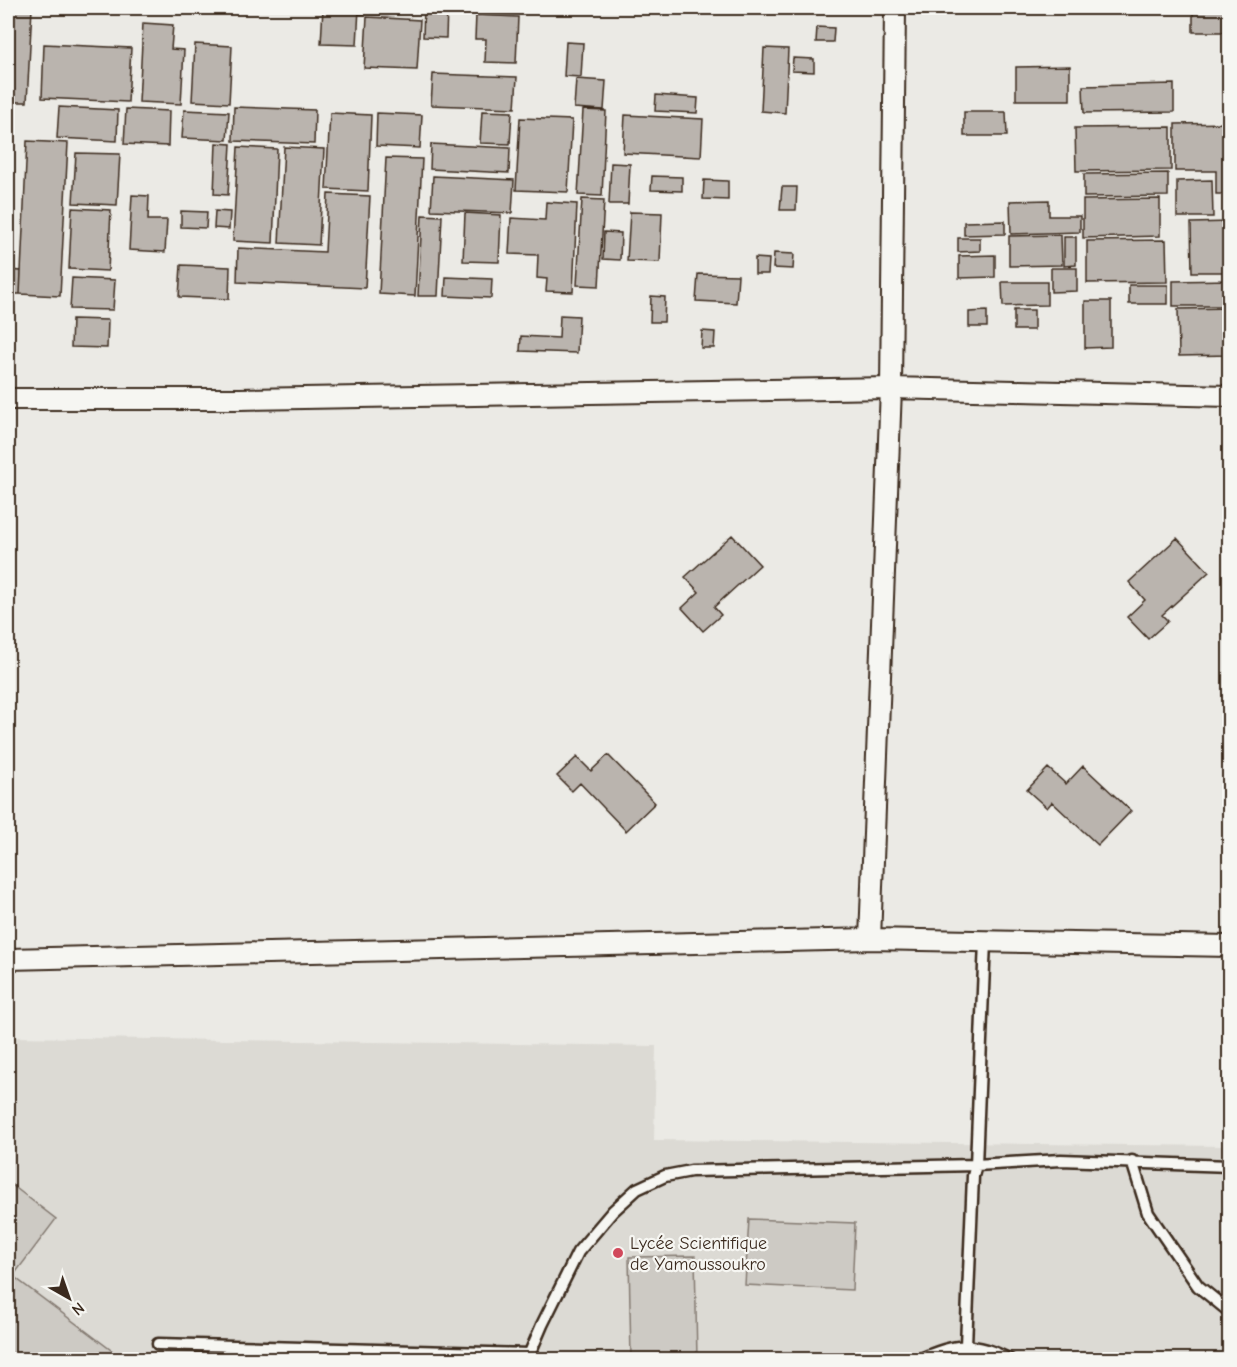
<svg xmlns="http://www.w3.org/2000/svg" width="1237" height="1367" viewBox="0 0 1237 1367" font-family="'Comic Neue',sans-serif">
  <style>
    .built { fill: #dcdad4 }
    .green { fill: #cdcac4; stroke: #847a71; stroke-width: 1.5 }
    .building { fill: #bab4ae; stroke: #3b2a1e; stroke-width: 1.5 }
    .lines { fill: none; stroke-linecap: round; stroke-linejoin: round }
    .service-casing { stroke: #3b2a1e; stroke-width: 15 }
    .minor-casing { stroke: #3b2a1e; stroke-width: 24 }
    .service { stroke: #f6f6f2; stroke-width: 10 }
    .minor { stroke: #f6f6f2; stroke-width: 20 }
    .poi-dot { fill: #d1495b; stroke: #f6f6f2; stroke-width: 2 }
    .labels { text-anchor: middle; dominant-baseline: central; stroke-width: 4.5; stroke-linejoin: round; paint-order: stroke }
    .poi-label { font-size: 18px; fill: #3b2a1e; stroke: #f6f6f2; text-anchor: start }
  </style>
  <rect width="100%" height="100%" fill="#ebeae5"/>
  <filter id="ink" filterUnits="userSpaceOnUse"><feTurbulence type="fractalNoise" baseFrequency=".0167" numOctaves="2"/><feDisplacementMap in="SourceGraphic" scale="12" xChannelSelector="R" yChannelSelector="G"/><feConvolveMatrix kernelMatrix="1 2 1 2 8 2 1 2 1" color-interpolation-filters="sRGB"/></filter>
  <g filter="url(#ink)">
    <path class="built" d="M8 1037 656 1046 654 1140 1229 1146V1359L8 1360Z"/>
    <path class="green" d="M8 1182 56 1219 13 1276 123 1359H8Z
      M749 1219 855 1223 852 1290 745 1285Z
      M695 1256 697 1359H631L629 1257Z"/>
    <path class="building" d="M8 8H32L27 102H8Z
      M323 8H359L357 45 321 44Z
      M360 8H388V15L360 14Z
      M424 8H447L446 38 423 37Z
      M473 8H517L516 13 473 12Z
      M1193 8H1230V32H1193Z
      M476 15 518 17 516 63 485 62 486 39H475Z
      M367 17 420 20 417 70 364 68Z
      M143 23 173 25 171 49 184 50 181 104 139 102Z
      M817 27 834 28 833 42H816Z
      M566 42 583 43 581 77 564 76Z
      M44 44 131 48 128 102 42 98Z
      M195 44 232 46 229 103 192 101Z
      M764 48 788 49 785 113 761 111Z
      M793 58 814 59V72L792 71Z
      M1070 66V100H1016V67Z
      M433 74 517 77 515 108 431 105Z
      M576 79 606 81 604 110 574 108Z
      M1174 84V112L1084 113 1083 86Z
      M656 95 698 98 697 113 655 111Z
      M59 107 118 110 117 141 57 138Z
      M234 107 315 110 314 144 233 141Z
      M126 109 169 111 168 146 124 144Z
      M184 110 229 112 227 140 182 138Z
      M583 110 606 111 602 196 578 195Z
      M482 111 512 112 510 144 480 143Z
      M964 112H1006L1007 136H964Z
      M330 113 371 115 368 191 326 189Z
      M377 113 422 115 420 148 376 146Z
      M625 115 703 119 701 157 623 153Z
      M520 118 572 120 568 192 516 190Z
      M1230 123V194H1216V171H1175V124Z
      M1171 127V170L1076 171 1075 128Z
      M27 141 68 143 60 296 20 294Z
      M216 143 231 144 228 195 214 194Z
      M431 144 510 148 509 173 430 169Z
      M238 147 277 149 273 243 233 241Z
      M284 147 324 149 319 245 279 243Z
      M76 153 120 154 117 205 73 203Z
      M386 158 422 159 415 296 379 294Z
      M611 163 630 164 628 204H609Z
      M1168 173V196L1084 197V174Z
      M433 176 514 180 512 213 431 210Z
      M652 176 682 177V191L651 190Z
      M704 180 728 181V200L703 199Z
      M1212 180 1213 217H1177V181Z
      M782 187H797L796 210H780Z
      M328 194 370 196 365 288 237 282 238 248 325 252Z
      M132 195 149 196 148 220H167L165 252 129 250Z
      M582 199 604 200 599 286 577 285Z
      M1160 199V236L1083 238V200Z
      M1049 200V216H1080V232L1011 234 1010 201Z
      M546 202 577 204 573 292 546 291 547 279 537 278 538 255 509 254 511 218 545 220Z
      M72 208 111 210 108 271 69 269Z
      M181 211 207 212 206 228 181 227Z
      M215 211 230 212 229 229 214 228Z
      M630 212 662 213 660 262 627 261Z
      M465 213 501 215 499 262 463 261Z
      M422 215 442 216 438 296H418Z
      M1005 221V234L964 235V222Z
      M1230 222V272H1192L1191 223Z
      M604 232 621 233 620 260 603 259Z
      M1061 235 1062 265 1009 266V236Z
      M1064 237H1076V265L1064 266Z
      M958 238H980V251L958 252Z
      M1166 240 1167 282 1087 283V241Z
      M774 253 794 254 793 269 773 268Z
      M995 255V277L959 278V256Z
      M755 258 769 259 768 274H755Z
      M181 265 230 267 229 299 179 297Z
      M1051 268H1077V291L1051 292Z
      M8 270 21 271 20 294H8Z
      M698 274 738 275 736 303 696 301Z
      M446 277 492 279 491 298 445 296Z
      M72 278 115 280 113 310 70 309Z
      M1230 280V306H1173V281Z
      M1002 282H1047V305L1003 306Z
      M1129 285H1168V304H1129Z
      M651 296 665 297 664 322H650Z
      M1085 301H1111V347L1085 348Z
      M1230 308V355L1179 356 1178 309Z
      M1014 310H1034V330H1014Z
      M987 311V327H969V312Z
      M560 315 579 316 577 353 520 351 521 336 559 338Z
      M72 319 108 320 107 348 71 347Z
      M702 331 715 332 714 348H701Z
      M732 535 760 565 714 607 721 615 703 631 682 608 699 592 685 577Z
      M1177 538 1209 572 1162 615 1168 621 1148 639 1127 617 1145 600 1129 582Z
      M608 755 655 803 626 831 580 783 572 791 557 776 577 757 591 771Z
      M1083 766 1131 811 1098 845 1052 802 1047 808 1027 790 1048 768 1066 784Z"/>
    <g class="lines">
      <g class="service-casing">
        <path id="service" d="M1132 1161 1148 1213 1198 1286 1230 1312
          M158 1344 530 1354
          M966 1345 973 1176 976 1165 985 941
          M527 1360 542 1325 578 1252 613 1211 637 1189 665 1176 691 1171 976 1165 1061 1160 1230 1166
          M919 1360C954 1343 975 1341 1010 1360"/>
      </g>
      <g class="minor-casing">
        <path id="minor" d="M8 399H240L891 388 1230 396
          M870 939 891 388 895 8
          M8 959 870 939 1230 946"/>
      </g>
      <use href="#service" class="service"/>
      <use href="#minor" class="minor"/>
    </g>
  </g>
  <circle class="poi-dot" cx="618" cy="1253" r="6"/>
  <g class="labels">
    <g class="poi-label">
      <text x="630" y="1243">Lycée Scientifique<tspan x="630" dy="21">de Yamoussoukro</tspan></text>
    </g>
  </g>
  <rect width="1237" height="1367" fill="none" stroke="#f6f6f2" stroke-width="30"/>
  <rect x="15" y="15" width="1207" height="1337" fill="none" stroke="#3b2a1e" stroke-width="2" filter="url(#ink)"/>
  <g transform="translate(69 1298) rotate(140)" stroke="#f6f6f2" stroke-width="4.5" paint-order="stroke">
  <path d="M0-4.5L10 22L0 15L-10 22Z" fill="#3b2a1e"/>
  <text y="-9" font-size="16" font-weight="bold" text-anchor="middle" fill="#3b2a1e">N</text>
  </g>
</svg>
